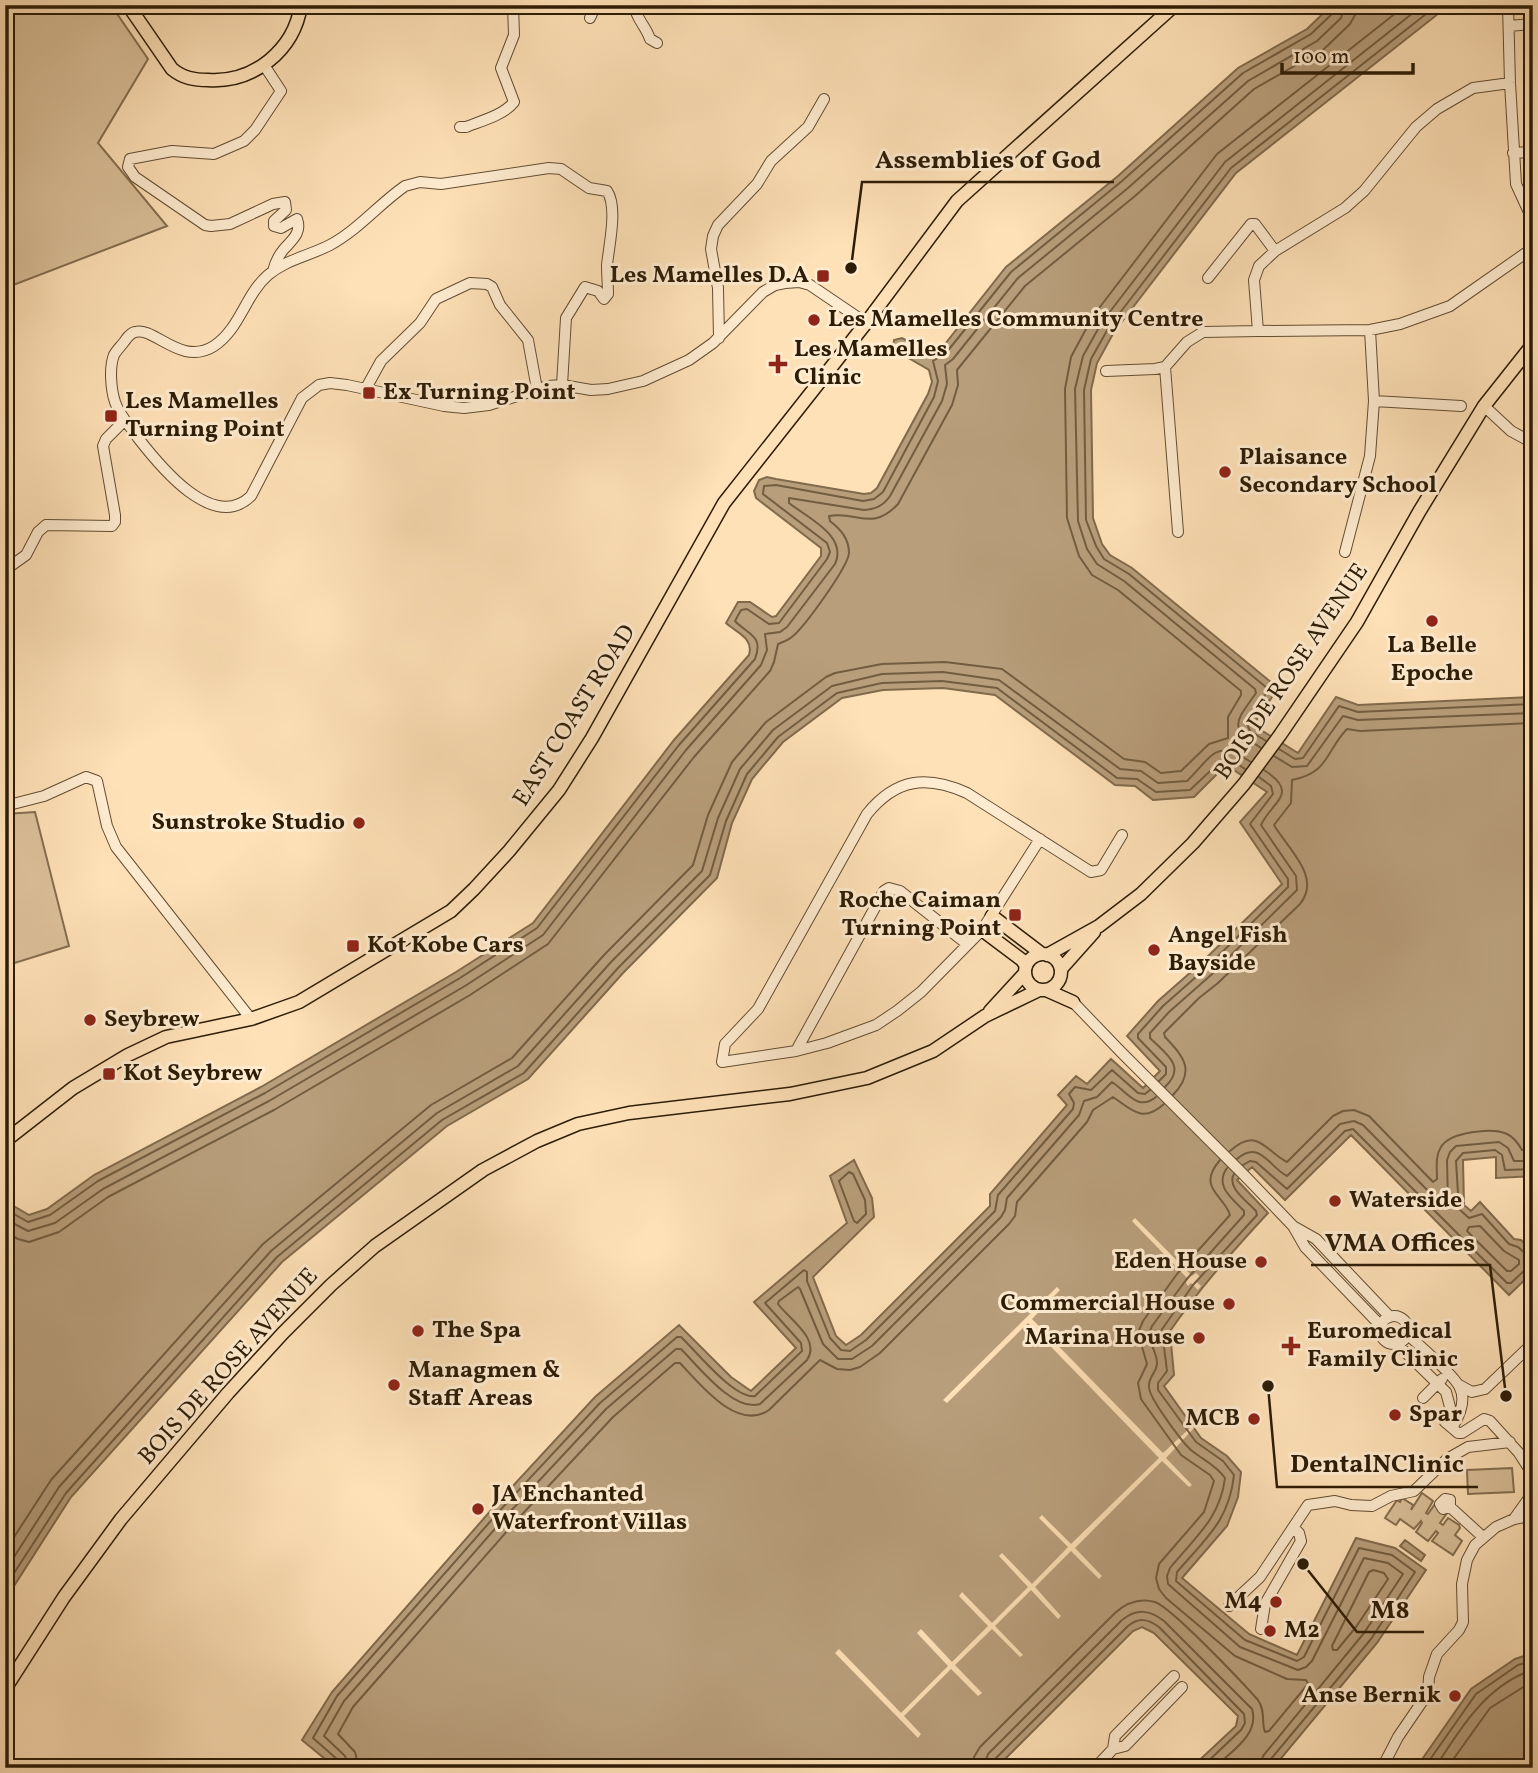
<svg xmlns="http://www.w3.org/2000/svg" width="1538" height="1773" viewBox="0 0 1538 1773" font-family="Vollkorn,serif">
  <style>
    .green { fill: #dbc099; stroke: #846e50; stroke-width: 2 }
    .water { fill: #b89e7b; stroke: #806a4c; stroke-width: 2 }
    .pier { fill: #ffe1b7 }
    .lines { fill: none; stroke-linecap: round; stroke-linejoin: round }
    .shore { stroke: #725d40; stroke-width: 2 }
    .minor-casing { stroke: #624d32; stroke-width: 12 }
    .major-casing { stroke: #2d1c06; stroke-width: 15 }
    .minor { stroke: #ffecd0; stroke-width: 10 }
    .major { stroke: #ffe1b7; stroke-width: 12 }
    .poi-dot { fill: #8f2418; stroke: #ffecd0; stroke-width: 2.5 }
    .labels { text-anchor: middle; dominant-baseline: central; stroke-width: 6; stroke-linejoin: round; paint-order: stroke }
    .poi-label { font-size: 24px; font-weight: bold; fill: #2d1c06; stroke: #ffecd0; text-anchor: start }
    .street-label { font-size: 24px; fill: #2d1c06; stroke: #ffecd0 }
    .leader { fill: none; stroke: #2d1c06; stroke-width: 2.5 }
    .callout-dot { fill: #2d1c06; stroke: #ffecd0; stroke-width: 2.5 }
    .callout-label { font-size: 26px; text-anchor: middle; font-weight: bold; fill: #2d1c06; stroke: #ffecd0; stroke-width: 6; stroke-linejoin: round; paint-order: stroke }
  </style>
  <rect width="100%" height="100%" fill="#ffe1b7"/>
  <filter id="stains"><feTurbulence type="fractalNoise" baseFrequency=".00286" numOctaves="4"/><feColorMatrix values="0 0 0 0 .2 0 0 0 0 .09 0 0 0 0 .02 0 0 0 .5 -.17"/></filter>
  <radialGradient id="worn" r=".72"><stop offset=".6" stop-color="#630" stop-opacity="0"/><stop offset="1" stop-color="#630" stop-opacity=".3"/></radialGradient>
  <path class="green" d="M5 5H111L148 59 98 143 167 226 13 285 5 298Z
    M35 812 69 946 5 966V814Z
    M1512 1468 1514 1492 1468 1494 1467 1470Z
    M1422 1493 1433 1501 1426 1513 1428 1514 1435 1504 1447 1513 1440 1523 1443 1525 1448 1518 1459 1525 1460 1528 1455 1535 1462 1541 1453 1555 1432 1541 1438 1533 1436 1531 1428 1541 1416 1532 1422 1523 1421 1521 1414 1529 1400 1519 1396 1525 1385 1518 1397 1500 1400 1502 1402 1498 1413 1505 1411 1510Z"/>
  <path class="water" d="M1332 5H1441L1438 14 1236 173 1114 332 1097 363 1091 390 1093 518 1102 544 1110 555 1132 568 1278 688 1253 725 1298 753 1336 697 1358 705 1533 697V1176L1496 1178V1157L1463 1160 1464 1205 1471 1211 1480 1202 1514 1239 1521 1240 1533 1251V1272L1509 1295 1351 1135 1285 1200 1252 1167 1237 1180 1268 1213C1232 1252 1198 1290 1168 1334L1164 1336 1171 1343 1174 1375 1164 1386 1201 1438 1227 1456 1241 1472 1238 1497 1227 1526 1182 1578 1249 1634 1297 1655 1356 1538 1395 1548 1426 1570 1377 1643 1273 1768H1191L1236 1726 1238 1716 1154 1633 1142 1627 1133 1631 996 1768H336L302 1740 332 1692 500 1500 595 1397 679 1325 731 1377 751 1391 796 1348 754 1302 847 1223 830 1176 854 1160 872 1198 874 1217 813 1277 836 1336 846 1345 861 1335 990 1206V1194L1067 1105 1058 1095 1076 1076 1087 1084 1111 1059 1143 1088 1160 1071 1127 1036 1158 1001 1200 964 1282 884 1240 822 1267 792 1226 765 1194 797 1153 800 1135 786 1115 785 995 695 943 688 883 690 842 698 783 742 752 779 732 823 717 878 623 973 528 1079 447 1126 282 1262 71 1497 5 1600V1201L29 1215 47 1209 94 1175 261 1087 456 972 533 923 674 740 749 655C754 638 737 633 726 623L738 602H750L772 617 776 616 821 556V548L756 498 754 491 759 480 767 477 776 479 864 494 871 493 877 488 928 394 932 382 929 370 893 349 894 340 902 338 930 353 941 349 1006 267 1118 176 1238 68 1307 29Z
    M1405 1540 1425 1555 1421 1561 1400 1546Z
    M1533 1653V1768H1416L1471 1689 1515 1659Z"/>
  <path class="pier" d="M1135 1218 1192 1276 1196 1273 1200 1277 1196 1281 1201 1286 1198 1290 1191 1283 1188 1286 1186 1283 1188 1279 1132 1221Z
    M1057 1287 1060 1290 1032 1319 1163 1453 1192 1426 1194 1428 1166 1458 1192 1485 1189 1487 1162 1461 1075 1548 1102 1576 1099 1579 1071 1551 1035 1587 1061 1616 1058 1619 1031 1590 995 1626 1023 1655 1020 1657 992 1629 955 1665 982 1693 978 1696 951 1669 904 1716 921 1734 918 1738 835 1653 839 1649 901 1713 948 1666 917 1633 921 1629 952 1662 988 1626 959 1596 962 1592 992 1623 1028 1587 999 1556 1002 1553 1032 1584 1068 1547 1039 1518 1042 1515 1071 1544 1159 1458 1028 1323 947 1403 943 1400Z"/>
  <g class="lines">
    <path class="shore" d="M1266 741 1250 731 1247 724 1267 692V688L1129 574 1104 559 1096 546 1086 520 1084 390 1091 359 1109 327 1231 168 1431 10 1433 5
      M1261 748C1227 727 1236 722 1256 693L1255 689 1124 581 1097 564 1087 549 1078 521 1075 389 1083 356 1102 322 1225 162 1423 5
      M1279 749 1295 759 1303 758 1339 706 1358 712 1533 704
      M1274 756 1292 767 1307 766 1343 716 1358 720 1533 713
      M1159 1081 1166 1074V1067L1138 1038V1034L1163 1006 1205 969 1288 887V879L1250 824 1273 794 1271 786 1259 777
      M1165 1087C1187 1066 1166 1054 1150 1038V1033L1169 1012 1211 975 1297 890 1296 876 1261 825C1273 800 1300 794 1264 770
      M1173 1095C1196 1071 1184 1057 1165 1037L1164 1033 1199 998 1218 983 1300 904C1322 877 1288 849 1274 825L1291 803 1292 780C1329 773 1325 752 1347 729L1360 731 1533 723
      M1230 1151C1258 1126 1265 1151 1287 1162L1333 1116 1343 1111 1354 1110 1369 1116 1433 1182 1437 1179C1437 1168 1435 1156 1441 1147 1450 1132 1492 1127 1507 1134 1514 1137 1518 1143 1522 1150H1533
      M1237 1159C1260 1139 1269 1167 1287 1176L1340 1124 1354 1121 1363 1125 1445 1208 1448 1205 1447 1160 1450 1152 1456 1146 1499 1142 1508 1148 1514 1161H1533
      M1243 1165 1250 1161 1256 1162 1287 1189 1345 1131 1353 1129 1507 1283H1511L1526 1269 1533 1268
      M1227 1168C1214 1186 1232 1198 1244 1211V1215L1186 1280 1152 1326C1145 1340 1156 1348 1157 1362 1158 1372 1148 1376 1149 1387 1149 1398 1182 1442 1191 1450 1203 1460 1216 1465 1225 1478 1220 1519 1194 1538 1170 1568L1167 1576 1168 1584 1240 1647 1298 1670 1306 1667 1312 1661 1364 1558 1388 1563 1403 1574 1364 1633 1263 1756 1260 1768
      M1533 1169 1505 1170 1502 1155 1495 1150 1463 1153 1456 1161 1459 1209 1469 1218 1482 1214 1509 1244 1518 1247 1527 1255 1533 1256
      M849 1172 853 1174 865 1200 866 1214 857 1223 854 1221 839 1181Z
      M1234 1174C1226 1187 1247 1201 1256 1211L1257 1215 1193 1285 1158 1335 1164 1347 1167 1371 1158 1383V1390L1196 1442 1223 1461 1234 1475C1229 1521 1206 1538 1177 1572L1176 1581 1245 1640 1297 1661 1304 1657 1359 1548 1392 1555 1415 1572 1371 1639 1270 1760 1268 1768
      M5 1209 28 1222 50 1215 98 1181 265 1093 460 978 537 928 679 745 755 659C764 635 748 635 735 621L741 610 747 609 769 624 779 623 827 559 830 552 827 543 763 494 764 486 776 485 863 501 874 499 883 492 934 397 938 381 933 361 946 353 1011 272 1122 181 1243 73 1311 34 1334 12 1336 5
      M5 1219 28 1231 55 1223 103 1189 269 1101 465 986 543 935 686 750 761 665 767 650 765 634 780 632 787 627 835 564C848 536 808 518 789 503V498L864 510C876 509 883 506 890 496L942 401 947 384 945 365 953 359 1018 278 1128 188 1248 81 1317 41 1341 18 1345 5
      M1480 1226 1504 1251 1519 1260V1264L1511 1271H1507L1467 1231 1469 1227Z
      M5 1232 18 1239 29 1242 59 1232 108 1197 274 1110 470 995 548 944 694 757 770 671 774 662 778 644C783 642 789 640 793 636 805 626 848 567 849 553 849 538 840 529 830 521L829 516C858 511 872 532 898 504L952 405 958 385 957 370 1025 286 1135 196 1254 89 1324 49 1350 24 1355 15V5
      M5 1551 51 1480 263 1244 431 1105 512 1058 604 955 693 865 708 815 732 762 766 722 826 677 835 673 882 664 945 662 1002 669 1124 759 1145 762 1161 773 1181 771 1209 744 1228 738V717L1241 695V691L1118 590 1092 575 1079 556 1067 518 1065 389 1071 357 1093 316 1217 154 1406 5
      M1373 1570 1384 1573 1388 1579 1356 1627 1337 1650H1333L1332 1646 1369 1572Z
      M5 1571 59 1487 271 1251 437 1113 518 1066 611 962 702 871 718 818 740 769 773 730 832 686 882 674 943 672 999 680 1120 769 1141 771 1158 783 1187 781C1213 756 1214 738 1251 762
      M5 1587 66 1493 277 1257 442 1120 524 1073 618 968 710 875 726 821 747 774 778 737 837 693 882 683 942 681 997 688 1117 778 1137 779 1156 792 1190 790 1224 758 1230 759 1245 769
      M340 1768 338 1760 313 1738 337 1696 503 1507 600 1403 677 1337H681C696 1351 735 1400 755 1396L802 1351 801 1343 765 1303 804 1270 807 1272V1281L830 1338 841 1350 850 1351 866 1340 995 1211 998 1195 1073 1109 1074 1103 1069 1094 1075 1087 1091 1090 1112 1070 1138 1093 1145 1094 1150 1090
      M349 1768 345 1756 324 1736 344 1701 508 1514 606 1409 676 1349H681C697 1365 734 1413 760 1404L807 1360C821 1339 790 1320 778 1304L779 1301 798 1287 800 1289 823 1344 838 1359H852L872 1346 1001 1217 1005 1210 1007 1198 1079 1115 1084 1101 1097 1097 1112 1082C1127 1092 1138 1112 1156 1097
      M359 1768 355 1752 338 1734 353 1707 515 1522 613 1417 675 1363H680C700 1384 737 1432 769 1410L820 1360 837 1369 850 1370 860 1367 880 1353 1009 1224 1015 1216 1017 1202 1087 1122 1093 1110 1113 1097C1131 1109 1142 1124 1164 1104
      M973 1768 974 1757 980 1747 1115 1613C1126 1603 1140 1598 1155 1602 1172 1608 1242 1682 1258 1700 1266 1712 1261 1722 1265 1732L1269 1731 1308 1684 1306 1680 1287 1679 1235 1656 1166 1598 1159 1589 1156 1578 1159 1564 1204 1512 1214 1481 1210 1475 1181 1455 1141 1399 1138 1383 1147 1364 1138 1333 1143 1321 1177 1274 1230 1215C1224 1195 1196 1188 1220 1160
      M983 1768 988 1754 1122 1620C1137 1608 1150 1610 1164 1621L1252 1709C1260 1735 1230 1752 1214 1768
      M992 1768 994 1760 1128 1626C1139 1617 1148 1619 1159 1627L1244 1714 1245 1723 1241 1730 1201 1768
      M1424 1768 1476 1694 1518 1665 1533 1661
      M1435 1768C1459 1730 1487 1684 1533 1670
      M1447 1768 1490 1708 1533 1681"/>
    <g class="minor-casing">
      <path id="minor" d="M634 5C636 19 646 26 650 39L657 43
        M1508 5 1510 83 1516 184 1533 221
        M590 18 596 5
        M1509 26 1533 24
        M264 65 281 91 255 130 244 141 214 154 172 151 130 159 128 167 135 177 205 225 211 226 230 224 273 204 285 202 286 210 274 221V226L281 228 297 219C302 233 292 240 284 249 278 256 275 263 273 271
        M1510 83 1473 88 1437 109 1416 127 1364 191 1345 208 1275 251 1259 266 1254 280 1258 331 1370 330 1400 324 1450 306 1533 248
        M460 127H466C481 121 504 115 514 102L501 68 514 35 513 5
        M1513 153 1533 152
        M1208 278 1251 224H1255L1275 251
        M719 338 718 288 711 249 713 236 718 225 757 184 771 161 808 127 824 99
        M1165 367 1178 532
        M1106 371 1155 369 1165 367 1187 342 1203 332 1258 331
        M562 385 566 318 585 287 598 291 604 299 608 294C608 285 607 275 607 265 609 245 618 207 607 191L589 188 561 169 549 168 441 184 420 182 405 186C379 204 358 230 330 245 309 256 287 259 268 275 245 295 240 329 214 346 181 367 154 326 135 332 130 333 127 338 124 342 121 346 116 351 114 355 109 367 111 390 115 402 119 415 131 427 138 438 159 465 213 533 251 496L302 398 319 385 330 383 347 385 444 406 464 408 489 405 548 386 562 385 591 390 608 389 643 381 689 360 713 343 763 292 775 285 785 283 799 282 810 285 866 323
        M365 390 381 361 420 323 436 299 470 283 487 284 492 287 500 305 528 340 537 389
        M1374 401 1461 406
        M1484 406 1511 431 1533 443
        M1345 552 1370 456 1374 401 1370 330
        M5 570 26 555 38 532 46 525 112 526 115 522V515L103 446 106 439 125 420
        M5 806 44 796 86 777 97 781 107 826 116 847 251 1019
        M1040 839 982 930 921 992 897 1011 876 1025 827 1043 796 1051 722 1062 725 1044 758 1009 867 814C896 778 927 775 967 793L1091 872 1101 870 1122 835
        M1073 1002 1121 1052 1246 1177 1293 1226 1305 1247 1381 1326
        M796 1051 884 891 889 888 900 891 967 944
        M1293 1226 1316 1239 1390 1317
        M1380 1330a14 14 0 1 1 28 0a14 14 0 1 1-28 0Z
        M1407 1334C1420 1346 1452 1373 1459 1386 1467 1400 1459 1417 1452 1428
        M1397 1344 1446 1392 1450 1407 1445 1422 1458 1433H1462L1484 1419 1490 1421 1519 1453 1533 1475
        M1459 1385 1472 1392 1485 1389 1533 1343
        M1423 1398 1442 1379
        M1450 1507 1443 1509 1440 1504 1445 1499 1450 1500V1507L1483 1537
        M1533 1510 1528 1519 1533 1527
        M1514 1519 1529 1498 1533 1480
        M1229 1606 1260 1577 1308 1505 1335 1501 1351 1505 1372 1506 1391 1496 1414 1491 1447 1459 1468 1447 1510 1442
        M1261 1629 1265 1604 1301 1541 1299 1533 1294 1528
        M1113 1749 1115 1736 1174 1676
        M1095 1768 1113 1749 1125 1746 1182 1687
        M1382 1768 1398 1737 1428 1693 1429 1677 1437 1654 1459 1630 1463 1622 1462 1584 1467 1560 1475 1545 1496 1527 1514 1519 1529 1516"/>
    </g>
    <g class="major-casing">
      <path id="major" d="M128 5 172 69C183 78 194 80 208 80 253 83 294 51 301 5
        M992 916 1042 954
        M982 930 1022 960 1026 966
        M1025 972a18 18 0 1 1 36 0a18 18 0 1 1-36 0Z
        M1047 955 1099 926 1141 894 1193 843 1244 784 1280 735 1357 622 1419 512 1484 406 1533 344
        M1061 969 1094 932
        M1046 990 1073 1002
        M990 1011 1025 973
        M5 1141 73 1088 128 1055 166 1037 251 1019 299 1002 451 911 474 889 509 851 559 790 592 738 724 503 866 323 957 201 1175 5
        M5 1689 64 1597 121 1519 228 1393 283 1333 331 1285 375 1246 483 1170 537 1141 578 1124 629 1113 790 1094 867 1078 933 1051 985 1016 1039 990"/>
    </g>
    <use href="#minor" class="minor"/>
    <use href="#major" class="major"/>
  </g>
  <g class="poi-dot">
    <rect x="816" y="269" width="14" height="14" rx="3.5"/>
    <circle cx="814" cy="320" r="7"/>
    <path d="M774.5 353.5h7v7h7v7h-7v7h-7v-7h-7v-7h7z"/>
    <rect x="362" y="386" width="14" height="14" rx="3.5"/>
    <rect x="104" y="409" width="14" height="14" rx="3.5"/>
    <circle cx="1225" cy="472" r="7"/>
    <circle cx="1432" cy="621" r="7"/>
    <circle cx="359" cy="823" r="7"/>
    <rect x="1008" y="908" width="14" height="14" rx="3.5"/>
    <rect x="346" y="939" width="14" height="14" rx="3.5"/>
    <circle cx="1154" cy="950" r="7"/>
    <circle cx="90" cy="1020" r="7"/>
    <rect x="102" y="1067" width="14" height="14" rx="3.5"/>
    <circle cx="1335" cy="1201" r="7"/>
    <circle cx="1261" cy="1262" r="7"/>
    <circle cx="1229" cy="1304" r="7"/>
    <circle cx="418" cy="1331" r="7"/>
    <circle cx="1199" cy="1338" r="7"/>
    <path d="M1287.5 1335.5h7v7h7v7h-7v7h-7v-7h-7v-7h7z"/>
    <circle cx="394" cy="1385" r="7"/>
    <circle cx="1395" cy="1415" r="7"/>
    <circle cx="1254" cy="1419" r="7"/>
    <circle cx="478" cy="1509" r="7"/>
    <circle cx="1276" cy="1602" r="7"/>
    <circle cx="1270" cy="1631" r="7"/>
    <circle cx="1455" cy="1696" r="7"/>
  </g>
  <g class="labels">
    <g class="poi-label">
      <text x="809" y="276" text-anchor="end">Les Mamelles D.A</text>
      <text x="828" y="320">Les Mamelles Community Centre</text>
      <text x="794" y="350">Les Mamelles<tspan x="794" dy="28">Clinic</tspan></text>
      <text x="383" y="393">Ex Turning Point</text>
      <text x="125" y="402">Les Mamelles<tspan x="125" dy="28">Turning Point</tspan></text>
      <text x="1239" y="458">Plaisance<tspan x="1239" dy="28">Secondary School</tspan></text>
      <text x="1432" y="646" text-anchor="middle">La Belle<tspan x="1432" dy="28">Epoche</tspan></text>
      <text x="345" y="823" text-anchor="end">Sunstroke Studio</text>
      <text x="1001" y="901" text-anchor="end">Roche Caiman<tspan x="1001" dy="28">Turning Point</tspan></text>
      <text x="1168" y="936">Angel Fish<tspan x="1168" dy="28">Bayside</tspan></text>
      <text x="367" y="946">Kot Kobe Cars</text>
      <text x="104" y="1020">Seybrew</text>
      <text x="123" y="1074">Kot Seybrew</text>
      <text x="1349" y="1201">Waterside</text>
      <text x="1247" y="1262" text-anchor="end">Eden House</text>
      <text x="1215" y="1304" text-anchor="end">Commercial House</text>
      <text x="432" y="1331">The Spa</text>
      <text x="1307" y="1332">Euromedical<tspan x="1307" dy="28">Family Clinic</tspan></text>
      <text x="1185" y="1338" text-anchor="end">Marina House</text>
      <text x="408" y="1371">Managmen &amp;<tspan x="408" dy="28">Staff Areas</tspan></text>
      <text x="1409" y="1415">Spar</text>
      <text x="1240" y="1419" text-anchor="end">MCB</text>
      <text x="492" y="1495">JA Enchanted<tspan x="492" dy="28">Waterfront Villas</tspan></text>
      <text x="1262" y="1602" text-anchor="end">M4</text>
      <text x="1284" y="1631">M2</text>
      <text x="1441" y="1696" text-anchor="end">Anse Bernik</text>
    </g>
    <g class="street-label">
      <text transform="translate(1292 672) rotate(-56)">BOIS DE ROSE AVENUE</text>
      <text transform="translate(575 716) rotate(-58)">EAST COAST ROAD</text>
      <text transform="translate(229 1367) rotate(-48)">BOIS DE ROSE AVENUE</text>
    </g>
  </g>
  <path class="leader" d="M851 268L862 182H1114M1506 1396L1490 1265H1311M1268 1386L1277 1487H1478M1303 1564L1357 1632H1424"/>
  <g class="callout-dot">
    <circle cx="851" cy="268" r="7"/>
    <circle cx="1506" cy="1396" r="7"/>
    <circle cx="1268" cy="1386" r="7"/>
    <circle cx="1303" cy="1564" r="7"/>
  </g>
  <g class="callout-label">
    <text x="988" y="168">Assemblies of God</text>
    <text x="1400" y="1251">VMA Offices</text>
    <text x="1377" y="1472">DentalNClinic</text>
    <text x="1390" y="1618">M8</text>
  </g>
  <rect width="1538" height="1773" fill="none" stroke="#ffe1b7" stroke-width="28"/>
  <rect x="7" y="7" width="1524" height="1759" fill="none" stroke="#2d1c06" stroke-width="3.5"/>
  <rect x="14" y="14" width="1510" height="1745" fill="none" stroke="#2d1c06" stroke-width="2"/>
  <path d="M1282 63v10h131v-10" fill="none" stroke="#2d1c06" stroke-width="3.5"/>
  <text x="1293" y="63" font-size="21" fill="#2d1c06" stroke="#ffecd0" stroke-width="5" paint-order="stroke">100 m</text>
  <rect width="100%" height="100%" filter="url(#stains)"/>
  <rect width="100%" height="100%" fill="url(#worn)"/>
</svg>
